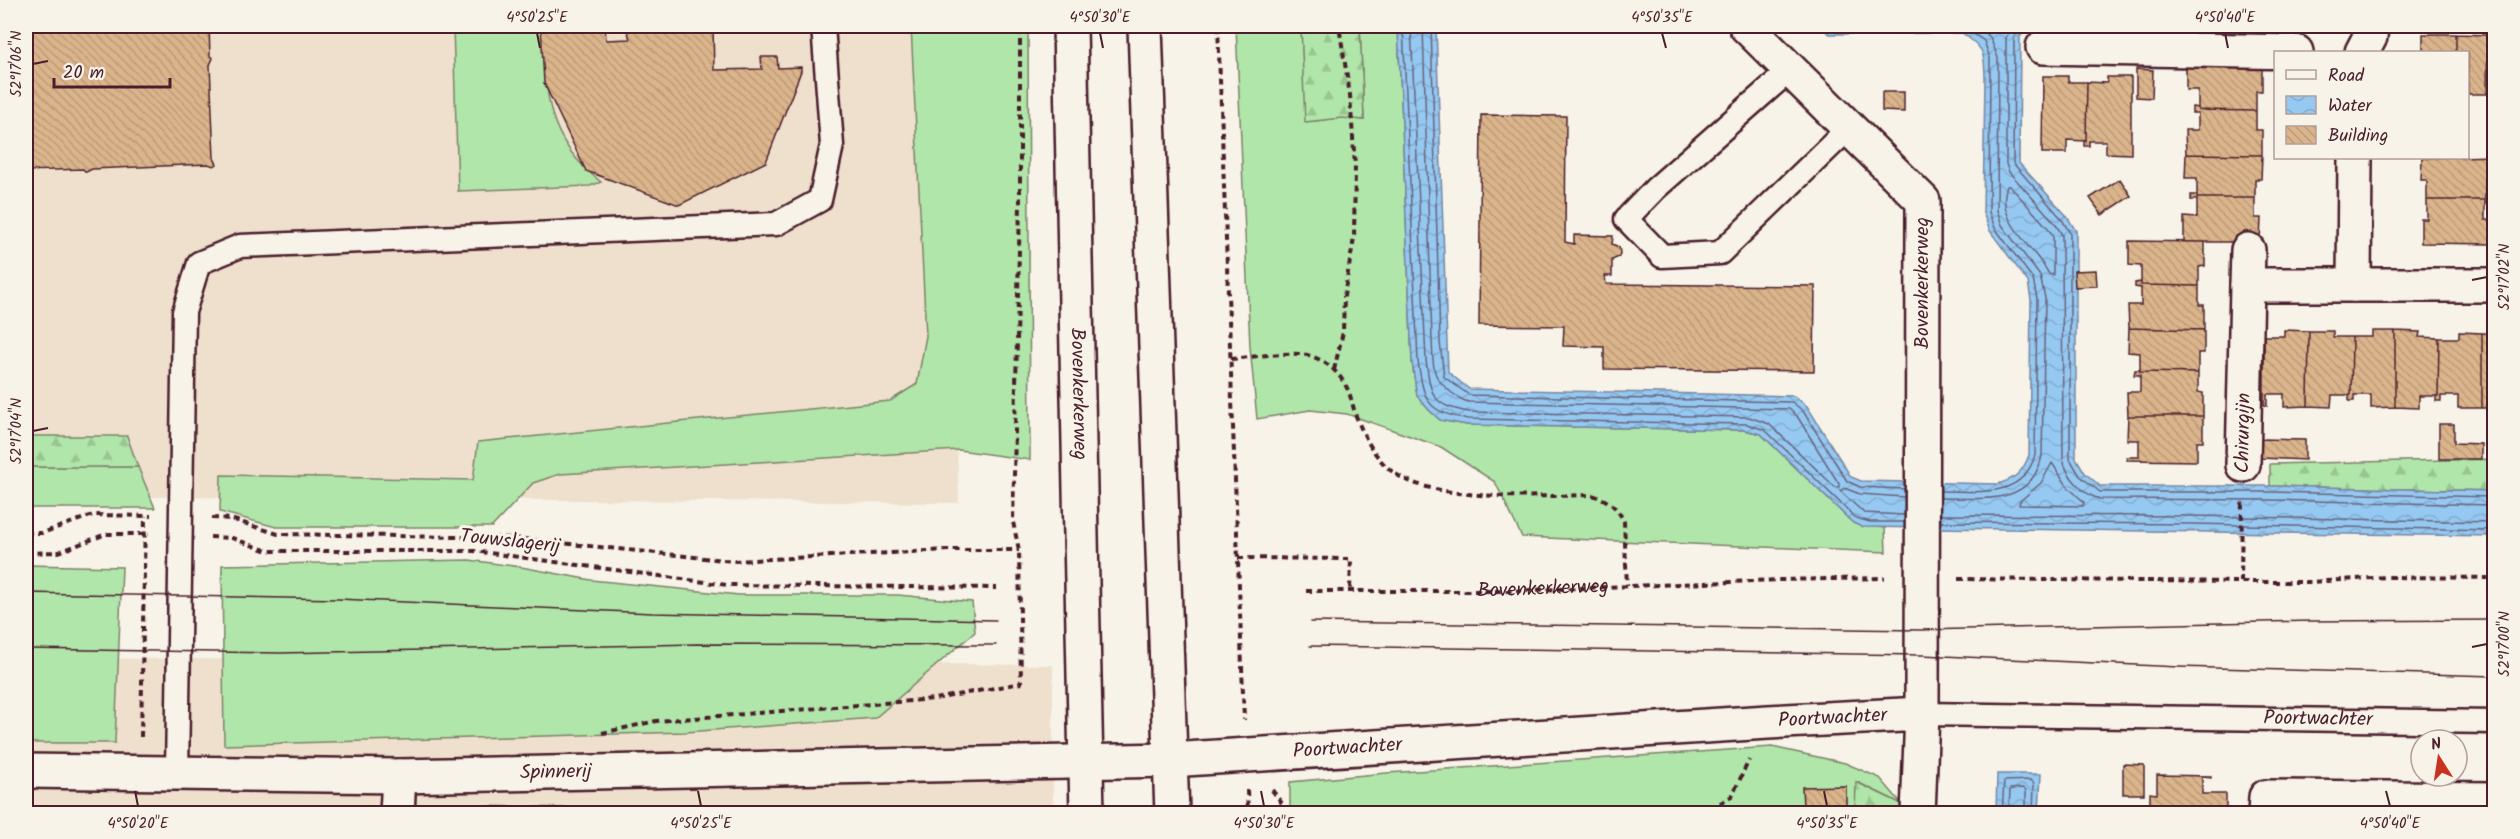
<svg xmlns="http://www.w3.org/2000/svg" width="2520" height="839" viewBox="0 0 2520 839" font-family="Kalam,sans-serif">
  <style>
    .built { fill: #eee0cc }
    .grass { fill: #b0e6a9; stroke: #7d826a; stroke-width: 1.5 }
    .forest { fill: url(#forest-firs); stroke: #7d826a; stroke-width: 1.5 }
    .water { fill: url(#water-waves); stroke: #7785a2; stroke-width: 1.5 }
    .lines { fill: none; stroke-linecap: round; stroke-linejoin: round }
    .shore { stroke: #68637b; stroke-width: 1.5 }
    .building { fill: url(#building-back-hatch); stroke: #4a1f2b; stroke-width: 1.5 }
    .lane-casing { stroke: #4a1f2b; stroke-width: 27 }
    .street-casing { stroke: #4a1f2b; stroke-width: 38 }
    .secondary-casing { stroke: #4a1f2b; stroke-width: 38 }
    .path { stroke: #4a1f2b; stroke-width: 4; stroke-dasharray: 6 4.5; stroke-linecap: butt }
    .lane { stroke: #f7f3e8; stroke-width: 22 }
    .street { stroke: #f7f3e8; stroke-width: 33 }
    .secondary { stroke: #f7f3e8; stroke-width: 33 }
    .tram { stroke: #4a1f2b; stroke-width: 1.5 }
    .ticks { fill: none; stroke: #4a1f2b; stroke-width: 2 }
    .labels { text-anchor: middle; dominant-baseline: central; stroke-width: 6; stroke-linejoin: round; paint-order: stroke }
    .street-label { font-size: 20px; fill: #4a1f2b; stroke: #f7f3e8 }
    .neatline { fill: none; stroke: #4a1f2b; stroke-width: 2 }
    .ticks-label { font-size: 15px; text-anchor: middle; fill: #4a1f2b }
  </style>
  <defs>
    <pattern id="forest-firs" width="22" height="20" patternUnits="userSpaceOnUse" patternTransform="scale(1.5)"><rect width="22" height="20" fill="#b0e6a9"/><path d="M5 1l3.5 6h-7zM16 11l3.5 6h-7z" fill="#99c592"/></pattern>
    <pattern id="water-waves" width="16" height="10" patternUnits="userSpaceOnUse" patternTransform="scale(1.5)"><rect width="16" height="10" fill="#95c9f2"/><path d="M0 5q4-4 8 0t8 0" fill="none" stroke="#82acd0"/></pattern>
    <pattern id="building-back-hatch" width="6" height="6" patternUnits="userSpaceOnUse" patternTransform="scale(1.5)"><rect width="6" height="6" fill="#dab48b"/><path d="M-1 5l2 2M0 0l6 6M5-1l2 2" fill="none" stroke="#bd9a78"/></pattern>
  </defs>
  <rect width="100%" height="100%" fill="#f7f3e8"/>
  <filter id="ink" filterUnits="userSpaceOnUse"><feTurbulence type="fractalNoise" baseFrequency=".0167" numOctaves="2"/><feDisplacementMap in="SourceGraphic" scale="12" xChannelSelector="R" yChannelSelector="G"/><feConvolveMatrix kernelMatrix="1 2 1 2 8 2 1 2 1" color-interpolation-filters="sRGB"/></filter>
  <g filter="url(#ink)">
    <path class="built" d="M26 26H943L959 503 26 496Z
      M26 658 1053 665V813L26 814Z"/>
    <path class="grass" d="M453 26H545C545 92 544 138 601 182L590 186 458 191Z
      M911 26H1028L1030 460 959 450 560 474 533 483 492 527H276L220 512 221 475 473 480 478 442 890 401 917 384 926 336Z
      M1236 26H1301L1306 122 1342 118 1364 120 1360 26H1398L1412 362 1417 396 1429 410 1440 420 1467 425 1745 430 1761 434 1853 523 1885 528 1886 552 1522 537 1495 482 1441 447 1347 414 1310 410 1257 419 1250 347Z
      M26 467H138L155 508H26Z
      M469 560 521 567 591 580 739 595H898L972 602 975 632 875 718 686 732 224 745 222 565Z
      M26 565 122 567 115 743H26Z
      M1772 747 1845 763 1880 778 1902 804 1857 782 1855 813 1290 814V782L1387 773Z
      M477 806 812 813H459Z"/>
    <path class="forest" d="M1301 26H1360L1364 120 1342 118 1305 122Z
      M26 436H127L138 467H26Z
      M2494 459V491L2270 486V464Z
      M1856 782 1902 804V813L1855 814Z"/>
    <path class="water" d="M1398 26H1436L1448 372 1469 389 1794 396 1807 406 1851 477 1861 481 1998 484C2015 479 2023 472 2029 455L2031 300 2028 282 1990 231 1983 213 1985 77C1984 51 1984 48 1962 33L1830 34 1818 26H2029L2020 37 2019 163 2066 215 2076 231V458L2085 473 2100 486H2270L2494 491V536L1862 527 1853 523 1761 434 1745 430 1467 425 1440 420 1429 410 1417 396 1412 362Z
      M1997 774H2041L2039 813H1996Z"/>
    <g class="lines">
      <path class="shore" d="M1403 26 1418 361C1424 401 1426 412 1468 419L1747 424 1765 430 1856 518 1870 522H1904
        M1411 26 1426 360C1431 396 1431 405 1469 412L1749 417 1769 424 1835 487H1839V484L1797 416 1789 409 1469 402C1462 401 1458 397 1452 393 1430 376 1434 368 1432 342L1423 26
        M1431 26 1440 342 1444 377 1469 395 1792 402 1803 411 1847 481 1860 487 1904 489
        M1828 26 1833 28 1963 27 1984 41 1990 58 1989 212 1995 228 2033 279 2037 299 2035 455C2022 500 1978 491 1940 491
        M2012 26 2006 38V164L2009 172 2055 223 2062 235 2063 459C2066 475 2083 495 2100 499L2270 500 2494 505
        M2021 26 2014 37 2013 163 2061 218 2070 233V459L2080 476 2100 492H2270L2494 497
        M2007 186H2010L2048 228 2053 237V275L2049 274C2035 248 1994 219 2007 186Z
        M2052 463 2068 487 2084 502 2083 506 2019 505 2020 501 2041 483Z
        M1940 498C1982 498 2031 507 2042 456L2045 298 2040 276 2002 225 1997 210 1998 58 1990 37 1976 26
        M1904 515 1864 513 1840 491 1844 488 1860 494 1904 497
        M1940 515 2192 516 2494 522
        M1940 522 2192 524 2494 530
        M2002 814 2004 781 2031 780 2034 783 2033 814
        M2009 814 2010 789 2023 788 2026 790V814"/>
    </g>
    <path class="building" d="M26 26H209L210 56 213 58 210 65 214 158 217 164 214 166 208 164 92 169 86 172 83 169 26 171Z
      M541 26H605L606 40 630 39 626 26H716L713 28 714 70 762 69 761 57H777L778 68 801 67V71L766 162 679 205 586 171 544 83Z
      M2423 34H2456V52H2423Z
      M2456 34 2488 35 2487 94H2468V52H2456Z
      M2488 35H2494V94H2487Z
      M2186 66 2262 67V91H2256V111L2198 110V90H2186Z
      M2136 69 2153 70 2152 98 2136 97Z
      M2043 76H2068V82H2087L2086 141 2067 140V153H2042Z
      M2107 77H2131V154L2106 153V141H2089V146H2084V140L2086 141 2087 82 2107 83Z
      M1882 92H1904V112L1882 111Z
      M2192 107 2198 108V110L2256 111V130H2262V155L2186 154 2185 130H2198V113H2192Z
      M1481 115 1566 116 1565 242 1574 244V235L1613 236 1612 244 1619 247 1620 253 1619 257 1612 260V276H1605L1606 284 1815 286 1814 371 1604 369V347L1563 346 1564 326 1479 325Z
      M2186 154 2262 155 2261 179H2255V198H2197V178H2185Z
      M2494 156V180H2485V198L2491 197V203H2485V200H2427V180H2421L2422 158Z
      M2120 179 2131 196 2102 215 2090 198Z
      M2191 195H2197V198H2255V218H2261L2260 242H2184V217L2197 218V200H2191Z
      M2427 200H2485V220H2494V244L2421 243V219H2427Z
      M2129 241 2205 242V266L2199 267V286L2141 285V266L2129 265Z
      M2096 270 2097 286 2075 287 2074 271Z
      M2141 282V285L2199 286V305H2204V330L2129 328 2128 305H2141V288L2135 287V283Z
      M2129 328 2204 330V353H2198V373L2140 372V353L2128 352Z
      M2284 330 2309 331 2308 406 2284 407V394H2267V406L2264 405V336H2284Z
      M2309 331H2333V337H2352L2351 395H2332L2331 407 2308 406Z
      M2372 331H2395V407L2371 408V395H2354V401H2349V395H2351L2352 337H2372Z
      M2395 331 2420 332 2419 337 2439 338 2438 396H2419V408L2395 407Z
      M2459 332 2482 333V408H2458V396H2441V401H2436V396H2438L2439 338H2459Z
      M2482 333H2494V408H2482Z
      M2135 370H2140V372L2198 373V392L2203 393V416H2128L2127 392H2140V375H2134Z
      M2128 416H2203V441H2197V461L2127 460V457H2139V440H2127Z
      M2439 424H2454V443L2481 444V459H2439Z
      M2261 439 2305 440V460L2261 458Z
      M2123 764 2144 765V794H2123Z
      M2157 775 2211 776V778L2202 777V794H2226V814H2150V793L2157 794Z
      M1846 786V805L1803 806 1802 787Z"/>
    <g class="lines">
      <g class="lane-casing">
        <g id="lane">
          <path d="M1790 70 1656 188 1626 219 1662 256 1720 253 1849 128"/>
          <path id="s2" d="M1922 714 2494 722"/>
          <path d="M177 772 184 312 199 263 240 246 776 224 820 200 832 145 823 26"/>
        </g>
      </g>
      <g class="street-casing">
        <g id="street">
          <path d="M1746 26 1923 201 1922 714 1918 814"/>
          <path d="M2043 47 2296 52"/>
          <path d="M2362 52 2370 37 2371 26"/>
          <path d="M2247 285 2248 250"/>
          <path d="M2354 285 2355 158"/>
          <path d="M2243 465 2247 285H2494"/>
          <path id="s3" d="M26 771 399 776 1170 760 1768 722 1922 714"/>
          <path d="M397 814 399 776"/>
          <path d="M2265 814 2266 797 2494 799"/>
        </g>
      </g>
      <g class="secondary-casing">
        <g id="secondary">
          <path id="s4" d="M1070 26 1087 814"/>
          <path d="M1145 26 1172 814"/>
        </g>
      </g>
      <g class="path">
        <path d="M1218 26 1244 720"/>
        <path d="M1231 359C1253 357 1277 353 1299 354 1319 355 1337 369 1346 386 1352 397 1353 410 1358 421 1366 441 1377 460 1394 473 1438 503 1540 496 1592 495 1608 500 1617 506 1624 522L1627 586"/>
        <path d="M1334 370 1343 332 1344 296 1354 238 1355 166 1350 95 1339 26"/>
        <path d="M212 518 231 519 278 534 513 538 733 561 949 550H1019"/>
        <path d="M26 533H42L93 515 151 516"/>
        <path d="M210 537 232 538 268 551H474L727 585 997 588"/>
        <path d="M26 553 59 552 106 534H149"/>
        <path d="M1238 558 1351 559 1350 591"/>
        <path d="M1958 579 2241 582H2311L2387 577 2494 578"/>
        <path d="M2241 582 2242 499"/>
        <path id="s1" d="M1306 591H1509L1778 580 1885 578"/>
        <path d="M602 733 656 721 935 699 1021 683 1019 550 1013 522 1020 203V26"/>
        <path d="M141 737 145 516"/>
        <path d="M1247 790 1248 814"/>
        <path d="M1272 790 1290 814"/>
        <path d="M1702 814 1732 796 1749 760"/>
      </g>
      <use href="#lane" class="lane"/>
      <use href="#street" class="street"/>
      <use href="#secondary" class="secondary"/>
      <path class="tram" d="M26 593 338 599 652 613 996 620
        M1311 622 1921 630 2310 621 2494 620
        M1310 646 1921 655 2179 667 2494 676
        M26 649 280 653 697 644 996 645"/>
    </g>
  </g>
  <path class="ticks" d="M537 33 540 48M1100 33 1103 48M1662 33 1666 48M2225 33 2228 48M33 64 48 61M2472 280 2487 277M33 431 48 428M2472 647 2487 644M135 791 138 806M698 791 701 806M1261 791 1264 806M1824 791 1827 806M2386 791 2390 806"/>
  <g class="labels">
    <g class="street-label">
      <text transform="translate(1923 283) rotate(-90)">Bovenkerkerweg</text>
      <text stroke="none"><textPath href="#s4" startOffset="368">Bovenkerkerweg</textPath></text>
      <text transform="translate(2244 433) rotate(-89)">Chirurgijn</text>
      <text transform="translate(510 542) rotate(6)">Touwslagerij</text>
      <text stroke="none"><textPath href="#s1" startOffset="237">Bovenkerkerweg</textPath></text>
      <text stroke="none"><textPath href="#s3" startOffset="1808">Poortwachter</textPath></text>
      <text stroke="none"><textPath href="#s2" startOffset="396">Poortwachter</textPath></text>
      <text stroke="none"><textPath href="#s3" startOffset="1322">Poortwachter</textPath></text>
      <text stroke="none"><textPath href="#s3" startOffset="530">Spinnerij</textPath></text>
    </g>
  </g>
  <rect width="2520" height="839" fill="none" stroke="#f7f3e8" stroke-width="66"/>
  <rect x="2274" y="51" width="195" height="108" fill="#f7f3e8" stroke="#b29e9c" stroke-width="1.5"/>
  <rect x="2286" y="70" width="30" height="9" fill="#f7f3e8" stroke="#b29e9c" stroke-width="1.5"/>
  <text x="2328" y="81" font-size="18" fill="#4a1f2b">Road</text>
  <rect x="2286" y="96" width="30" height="18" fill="url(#water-waves)" stroke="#b29e9c" stroke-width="1.5"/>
  <text x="2328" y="111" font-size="18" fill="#4a1f2b">Water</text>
  <rect x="2286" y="126" width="30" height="18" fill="url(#building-back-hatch)" stroke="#b29e9c" stroke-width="1.5"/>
  <text x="2328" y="141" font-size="18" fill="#4a1f2b">Building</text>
  <g transform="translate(2439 758) rotate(348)"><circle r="28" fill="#f7f3e8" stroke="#b29e9c" stroke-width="1.5"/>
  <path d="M0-4.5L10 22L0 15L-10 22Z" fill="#c8321e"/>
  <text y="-9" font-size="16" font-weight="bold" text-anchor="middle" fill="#4a1f2b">N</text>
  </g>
  <path d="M54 78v9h116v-9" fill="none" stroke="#4a1f2b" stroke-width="3"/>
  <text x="63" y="78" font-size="18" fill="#4a1f2b" stroke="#f7f3e8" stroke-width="4.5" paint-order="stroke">20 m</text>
  <rect x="33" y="33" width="2454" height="773" class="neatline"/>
  <g class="ticks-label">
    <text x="537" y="22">4°50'25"E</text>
    <text x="1100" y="22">4°50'30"E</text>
    <text x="1662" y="22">4°50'35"E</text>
    <text x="2225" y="22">4°50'40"E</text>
    <text transform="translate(16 64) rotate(-90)" y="5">52°17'06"N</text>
    <text transform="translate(2504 277) rotate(-90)" y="5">52°17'02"N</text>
    <text transform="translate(16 431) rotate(-90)" y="5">52°17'04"N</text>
    <text transform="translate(2504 644) rotate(-90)" y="5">52°17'00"N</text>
    <text x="138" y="828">4°50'20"E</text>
    <text x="701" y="828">4°50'25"E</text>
    <text x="1264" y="828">4°50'30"E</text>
    <text x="1827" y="828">4°50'35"E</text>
    <text x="2390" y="828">4°50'40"E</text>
  </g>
</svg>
